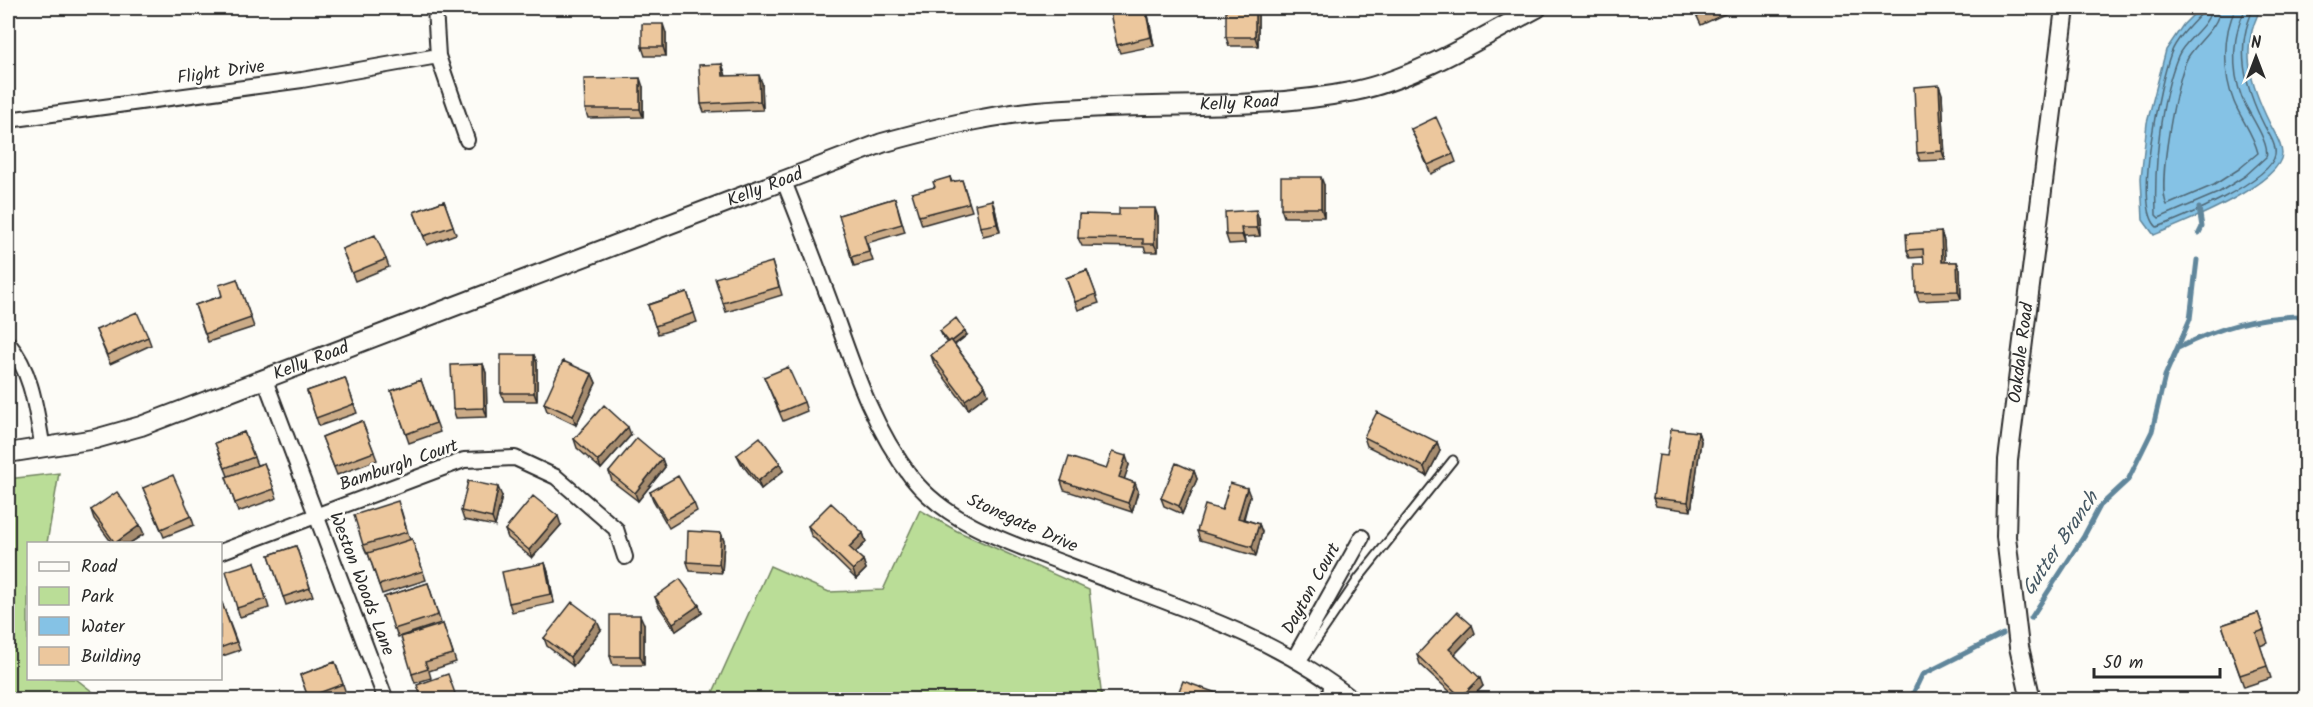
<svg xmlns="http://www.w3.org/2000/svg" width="2313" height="707" viewBox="0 0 2313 707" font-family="Kalam,sans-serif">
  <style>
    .green { fill: #badd97; stroke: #728461; stroke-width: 1.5 }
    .water { fill: #85c2e5; stroke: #61869b; stroke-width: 1.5 }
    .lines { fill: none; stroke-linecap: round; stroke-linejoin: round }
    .shore { stroke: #4f6775; stroke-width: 1.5 }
    .stream { stroke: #61869b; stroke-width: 5 }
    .lane-casing { stroke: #2b2b2b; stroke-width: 11 }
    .street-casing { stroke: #2b2b2b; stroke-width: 18 }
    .secondary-casing { stroke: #2b2b2b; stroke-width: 22 }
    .lane { stroke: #fdfcf7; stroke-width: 7 }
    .street { stroke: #fdfcf7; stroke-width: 14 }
    .secondary { stroke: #fdfcf7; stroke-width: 18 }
    .wall { fill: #cbab87; stroke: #2b2b2b; stroke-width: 1.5 }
    .shaded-wall { fill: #a58b6e; stroke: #2b2b2b; stroke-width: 1.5 }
    .building { fill: #ecc79d; stroke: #2b2b2b; stroke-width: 1.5 }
    .labels { text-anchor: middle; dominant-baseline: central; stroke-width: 5; stroke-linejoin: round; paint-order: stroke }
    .street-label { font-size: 18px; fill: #2b2b2b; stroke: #fdfcf7 }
    .water-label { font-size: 20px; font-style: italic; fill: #465863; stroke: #fdfcf7 }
  </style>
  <rect width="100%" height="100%" fill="#fdfcf7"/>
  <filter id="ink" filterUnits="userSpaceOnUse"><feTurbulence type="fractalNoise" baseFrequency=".0167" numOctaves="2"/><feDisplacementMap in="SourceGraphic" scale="12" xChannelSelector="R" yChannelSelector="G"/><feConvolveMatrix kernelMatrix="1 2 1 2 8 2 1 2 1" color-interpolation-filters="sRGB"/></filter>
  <g filter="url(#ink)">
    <path class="green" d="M59 473 47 543 28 544V678L76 679 102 699H8V479Z
      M920 510 957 531 1089 590 1102 699H710L770 566 829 592 883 590Z"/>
    <path class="water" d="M2200 8H2261C2239 50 2250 84 2270 124 2274 132 2282 144 2282 154 2280 185 2181 224 2154 235L2143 220 2141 178 2147 123 2166 50 2183 25Z"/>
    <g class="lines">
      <path class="shore" d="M2203 8 2202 13C2191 25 2177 38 2171 53 2160 82 2133 206 2157 227 2180 220 2271 180 2275 155 2277 145 2268 133 2264 125 2245 87 2234 48 2254 8
        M2211 8C2210 26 2185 39 2178 56 2160 101 2154 166 2156 215L2159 218 2218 193 2245 176 2266 157C2271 144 2248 113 2242 98 2231 70 2232 34 2246 8
        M2220 8C2219 27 2198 41 2188 57 2177 76 2156 187 2167 205L2214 185 2239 169 2258 153C2254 135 2241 119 2234 102 2223 75 2222 34 2236 8"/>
      <path class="stream" d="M2199 233 2202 227 2199 208
        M2178 348C2220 327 2257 316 2306 316
        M2031 618 2084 536 2100 506 2128 480 2152 431 2165 376 2190 319 2197 260
        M1910 700 1922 675 2003 634"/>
      <g class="lane-casing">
        <path id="lane" d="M1301 663 1358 579 1453 460
          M1326 700 1328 682"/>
      </g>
      <g class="street-casing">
        <path id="street" d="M435 8 438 56 467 140
          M8 120 302 80 438 56
          M783 179C801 224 818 269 835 315 855 372 874 429 912 478 949 525 1014 544 1068 565 1165 603 1271 633 1354 700
          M8 343C33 373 36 411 43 449
          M265 380 386 700
          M220 552 464 460 515 458 556 477 616 529 625 557
          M1294 659 1362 537"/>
      </g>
      <g class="secondary-casing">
        <g id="secondary">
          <path id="s1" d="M8 453 95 439 141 426 882 143C933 129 984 116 1037 111 1143 101 1251 112 1355 91 1417 78 1482 37 1537 8"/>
          <path id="s2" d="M2031 700 2019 647 2006 537 2008 460 2065 8"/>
        </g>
      </g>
      <use href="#lane" class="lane"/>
      <use href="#street" class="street"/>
      <use href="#secondary" class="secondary"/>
    </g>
    <path class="wall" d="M1145 8 1148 15 1154 46 1120 53 1117 45Z
      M1693 8H1730L1731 11 1701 25Z
      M1258 13V46H1229L1226 37Z
      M666 33V56H645L642 47Z
      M722 64 726 76 762 83 763 110 704 112 701 104Z
      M643 87V117L588 118 585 109Z
      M1942 94 1945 160 1920 161 1917 153Z
      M1411 129 1453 154 1456 162 1431 174Z
      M950 177 952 182 962 180 972 211 922 225 919 216 935 187Z
      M1324 185V217H1284L1281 208Z
      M895 198 905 232 867 243 873 261 854 266 839 215Z
      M444 201 456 234 427 245 414 212Z
      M995 209 1000 232 983 236 980 227Z
      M1158 217V252H1146L1144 247 1082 246 1078 238Z
      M1259 219 1260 236 1244 237 1245 243 1229 244 1226 235Z
      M1941 232 1944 241 1945 262H1957L1960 270 1961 299 1919 301 1916 292 1924 264V257L1910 258 1907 250Z
      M342 249 386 259 389 267 355 281Z
      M772 262 782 295 726 312 723 303Z
      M1087 270 1099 303 1078 310 1066 278Z
      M237 279 254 327 208 342 195 305 222 296Z
      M687 292 697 322 658 334 648 305Z
      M96 330 148 337 151 345 110 364Z
      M940 331 967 335 955 345 985 386 988 394 968 409 934 364 931 355 948 343 942 335Z
      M534 355 537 363V401H504L501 393Z
      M483 364 486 373 487 417 456 418 453 409Z
      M592 374 596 383 576 425 547 411 544 403Z
      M764 377 804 402 807 411 783 421Z
      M345 378 357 413 319 426 307 391Z
      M421 380 440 432 409 443 391 391Z
      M362 421 377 460 337 475 322 437Z
      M244 432 257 465 264 463 277 498 238 512 226 477 228 476 215 443Z
      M1698 432 1701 441 1691 511 1656 506 1653 498 1667 456Z
      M631 435 601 469 577 448 574 439Z
      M1364 437 1437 442 1440 451 1427 476 1367 446Z
      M737 455 783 471 761 489 741 463Z
      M662 459 665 467 638 501 612 481 609 472Z
      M1129 465 1124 479 1135 483 1138 491 1132 512 1064 490 1061 481 1106 469Z
      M1194 471 1197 479 1182 514 1164 506 1161 498Z
      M143 488 191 516 194 525 164 537Z
      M650 492 694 503 697 511 669 528 653 500Z
      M502 496 495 526 464 520 461 511Z
      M1250 496 1244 519 1259 524 1262 532 1256 556 1200 540 1197 531 1222 510Z
      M91 510 144 534 130 543H112L94 519Z
      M401 510 410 540 412 539 426 580 382 594 368 553 367 554 363 545Z
      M561 525 532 558 508 538 505 530Z
      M808 526 863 533 866 542 855 553 863 560 866 569 856 579 811 535Z
      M721 533 724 541 722 573 690 571 687 562Z
      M296 546 313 596 286 605 269 555Z
      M255 562 269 608 240 617 237 608Z
      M545 563 548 572 554 603 512 612 509 603Z
      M428 583 441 623 398 637 384 597Z
      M655 597 702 613 676 631 658 605Z
      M222 603 240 650 220 657V604Z
      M2258 613 2268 643 2260 646 2271 678 2244 687 2222 625Z
      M443 624 456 662 429 671 431 678 415 683 412 674Z
      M644 624V665H613L610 656Z
      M601 630 573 666 547 646 544 638Z
      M1475 633 1455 654 1483 686 1470 699H1458L1420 664 1417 655Z
      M335 662 346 693 328 699H309L300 675Z"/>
    <path class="shaded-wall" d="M1145 8 1148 15 1154 46 1151 37Z
      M1255 8H1256L1258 13V46L1255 37Z
      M663 24 666 33V56L663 47Z
      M722 64 725 73 726 85 723 76Z
      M759 75 762 83 763 110 760 101Z
      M640 78 643 87V117L640 109Z
      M1939 85 1942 94 1945 160 1942 151Z
      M1321 177 1324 185V217L1321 208Z
      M992 200 995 209 1000 232 997 224Z
      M1155 208 1158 217V252L1154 244Z
      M1256 210 1259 219 1260 236 1257 228Z
      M1241 228 1244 237 1245 243 1242 235Z
      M1941 232 1944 241 1946 271 1942 262Z
      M1957 262 1960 270 1961 299 1958 291Z
      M965 331 967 335 951 347 950 343Z
      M534 355 537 363V401L534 393Z
      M483 364 486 373 487 417 484 408Z
      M592 374 596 383 576 425 573 416Z
      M985 386 988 394 968 409 965 400Z
      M628 427 631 435 601 469 598 461Z
      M1698 432 1701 441 1691 511 1688 502Z
      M1437 442 1440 451 1427 476 1424 467Z
      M1126 456 1129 465 1122 486 1119 477Z
      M662 459 665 467 638 501 635 493Z
      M780 463 783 471 761 489 758 481Z
      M1194 471 1197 479 1182 514 1179 506Z
      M1135 483 1138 491 1132 512 1128 503Z
      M498 487 502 496 495 526 492 518Z
      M1247 488 1250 496 1241 526 1238 518Z
      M558 516 561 525 532 558 529 550Z
      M1259 524 1262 532 1256 556 1252 547Z
      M140 525 144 534 130 543H115Z
      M721 533 724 541 722 573 719 564Z
      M863 533 866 542 852 556 849 547Z
      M863 560 866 569 856 579 853 570Z
      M545 563 548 572 554 603 551 594Z
      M699 605 702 613 676 631 673 623Z
      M640 615 644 624V665L640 656Z
      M597 621 601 630 573 666 570 657Z
      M1472 625 1475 633 1452 657 1449 649Z
      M1480 678 1483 686 1470 699H1462L1461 697Z"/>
    <path class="building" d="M1140 8H1145L1151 37 1117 45 1110 13Z
      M1226 8H1255V37H1226Z
      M1694 8H1717L1698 16Z
      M642 24H663V47H642Z
      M722 64 723 76 759 75 760 101 701 104 699 65Z
      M640 78V109H585L584 79Z
      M1939 85 1942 151 1917 153 1914 87Z
      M1436 117 1453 154 1428 165 1411 129Z
      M950 177 951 182 962 180 969 203 919 216 912 193 935 187 933 182Z
      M1281 177H1321V208H1281Z
      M895 198 902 224 864 235 869 252 851 257 839 215Z
      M992 200 997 224 980 227 975 204Z
      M444 201 453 226 424 236 414 212Z
      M1119 208H1155L1154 244H1143V239L1078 238 1079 214 1119 215Z
      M1256 210 1257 228H1241L1242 235H1226L1225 212Z
      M1941 232 1942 262H1957L1958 291 1916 292 1915 264H1924L1923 249 1907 250 1906 234Z
      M375 235 386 259 352 273 342 249Z
      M772 262 779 287 723 303 715 278Z
      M1087 270 1096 294 1075 302 1066 278Z
      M237 279 251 318 205 334 195 305 222 296 219 285Z
      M687 292 694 313 655 326 648 305Z
      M137 312 148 337 107 355 96 330Z
      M956 318 965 331 952 341 951 340 949 342 940 331Z
      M951 340 985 386 965 400 931 355Z
      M501 355H534V393H501Z
      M563 361 592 374 573 416 544 403Z
      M483 364 484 408 453 409 451 365Z
      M788 367 804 402 780 412 764 377Z
      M345 378 354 404 316 418 307 391Z
      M421 380 436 423 406 434 391 391Z
      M604 405 628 427 598 461 574 439Z
      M1377 412 1437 442 1424 467 1364 437Z
      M362 421 374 452 334 467 322 437Z
      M1671 429 1698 432 1688 502 1653 498 1659 455 1667 456Z
      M244 432 254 457 225 468 215 443Z
      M760 437 780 463 758 481 737 455Z
      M637 438 662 459 635 493 609 472Z
      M1112 452 1126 456 1119 477 1135 483 1128 503 1061 481 1069 457 1106 469Z
      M264 463 274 489 235 503 226 477Z
      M1176 463 1194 471 1179 506 1161 498Z
      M173 475 191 516 161 529 143 488Z
      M678 476 694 503 666 519 650 492Z
      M468 481 498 487 492 518 461 511Z
      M1230 483 1247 488 1238 518 1259 524 1252 547 1197 531 1205 505 1222 510Z
      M117 492 140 525 115 543 91 510Z
      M533 496 558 516 529 550 505 530Z
      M398 501 407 532 363 545 354 515Z
      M831 503 863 533 849 547 863 560 853 570 808 526Z
      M688 531 721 533 719 564 687 562Z
      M412 539 423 571 379 585 368 553Z
      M296 546 310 588 283 597 269 555Z
      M255 562 266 599 237 608 226 571Z
      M545 563 551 594 509 603 502 572Z
      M680 579 699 605 673 623 655 597Z
      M428 583 438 615 394 629 384 597Z
      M572 602 597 621 570 657 544 638Z
      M222 603 236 642 220 648V604Z
      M1457 612 1472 625 1449 649 1480 678 1461 697 1417 655Z
      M2258 613 2264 630 2256 633 2267 666 2240 675 2222 625Z
      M610 615H640V656H610Z
      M443 624 453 654 425 662 428 669 412 674 401 637Z
      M335 662 343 684 308 697 300 675Z
      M448 674 457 699H422L417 685Z
      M1183 681 1233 699H1176Z"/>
  </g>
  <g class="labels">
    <g class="street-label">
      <text transform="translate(221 73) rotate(-8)">Flight Drive</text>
      <text stroke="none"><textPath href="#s1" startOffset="1290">Kelly Road</textPath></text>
      <text stroke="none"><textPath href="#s1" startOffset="804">Kelly Road</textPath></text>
      <text stroke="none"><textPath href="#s2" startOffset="350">Oakdale Road</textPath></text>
      <text stroke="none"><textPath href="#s1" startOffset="318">Kelly Road</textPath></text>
      <text transform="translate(399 466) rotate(-19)">Bamburgh Court</text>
      <text transform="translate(1022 524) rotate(24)">Stonegate Drive</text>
      <text transform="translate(361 584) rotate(69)">Weston Woods Lane</text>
      <text transform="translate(1312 589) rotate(-61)">Dayton Court</text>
    </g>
    <g class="water-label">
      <text transform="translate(2061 544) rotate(-56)">Gutter Branch</text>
    </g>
  </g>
  <rect width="2313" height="707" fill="none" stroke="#fdfcf7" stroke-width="30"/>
  <rect x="15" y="15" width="2283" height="677" fill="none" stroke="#2b2b2b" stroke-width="2" filter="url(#ink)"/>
  <rect x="27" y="542" width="195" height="138" fill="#fdfcf7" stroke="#a9a8a5" stroke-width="1.5"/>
  <rect x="39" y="562" width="30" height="9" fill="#fdfcf7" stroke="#a9a8a5" stroke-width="1.5"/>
  <text x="81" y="572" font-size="18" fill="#2b2b2b">Road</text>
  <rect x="39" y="587" width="30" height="18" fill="#badd97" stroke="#a9a8a5" stroke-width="1.5"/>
  <text x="81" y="602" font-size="18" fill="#2b2b2b">Park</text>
  <rect x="39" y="617" width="30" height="18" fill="#85c2e5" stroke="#a9a8a5" stroke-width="1.5"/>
  <text x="81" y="632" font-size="18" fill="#2b2b2b">Water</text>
  <rect x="39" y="647" width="30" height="18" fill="#ecc79d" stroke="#a9a8a5" stroke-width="1.5"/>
  <text x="81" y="662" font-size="18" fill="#2b2b2b">Building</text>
  <g transform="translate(2256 57)" stroke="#fdfcf7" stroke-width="4.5" paint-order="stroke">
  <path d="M0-4.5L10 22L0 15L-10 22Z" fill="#2b2b2b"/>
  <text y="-9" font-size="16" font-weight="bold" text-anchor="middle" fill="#2b2b2b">N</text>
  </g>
  <path d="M2094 668v9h126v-9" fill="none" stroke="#2b2b2b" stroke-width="3"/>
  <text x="2103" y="668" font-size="18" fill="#2b2b2b" stroke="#fdfcf7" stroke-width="4.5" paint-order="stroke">50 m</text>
</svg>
